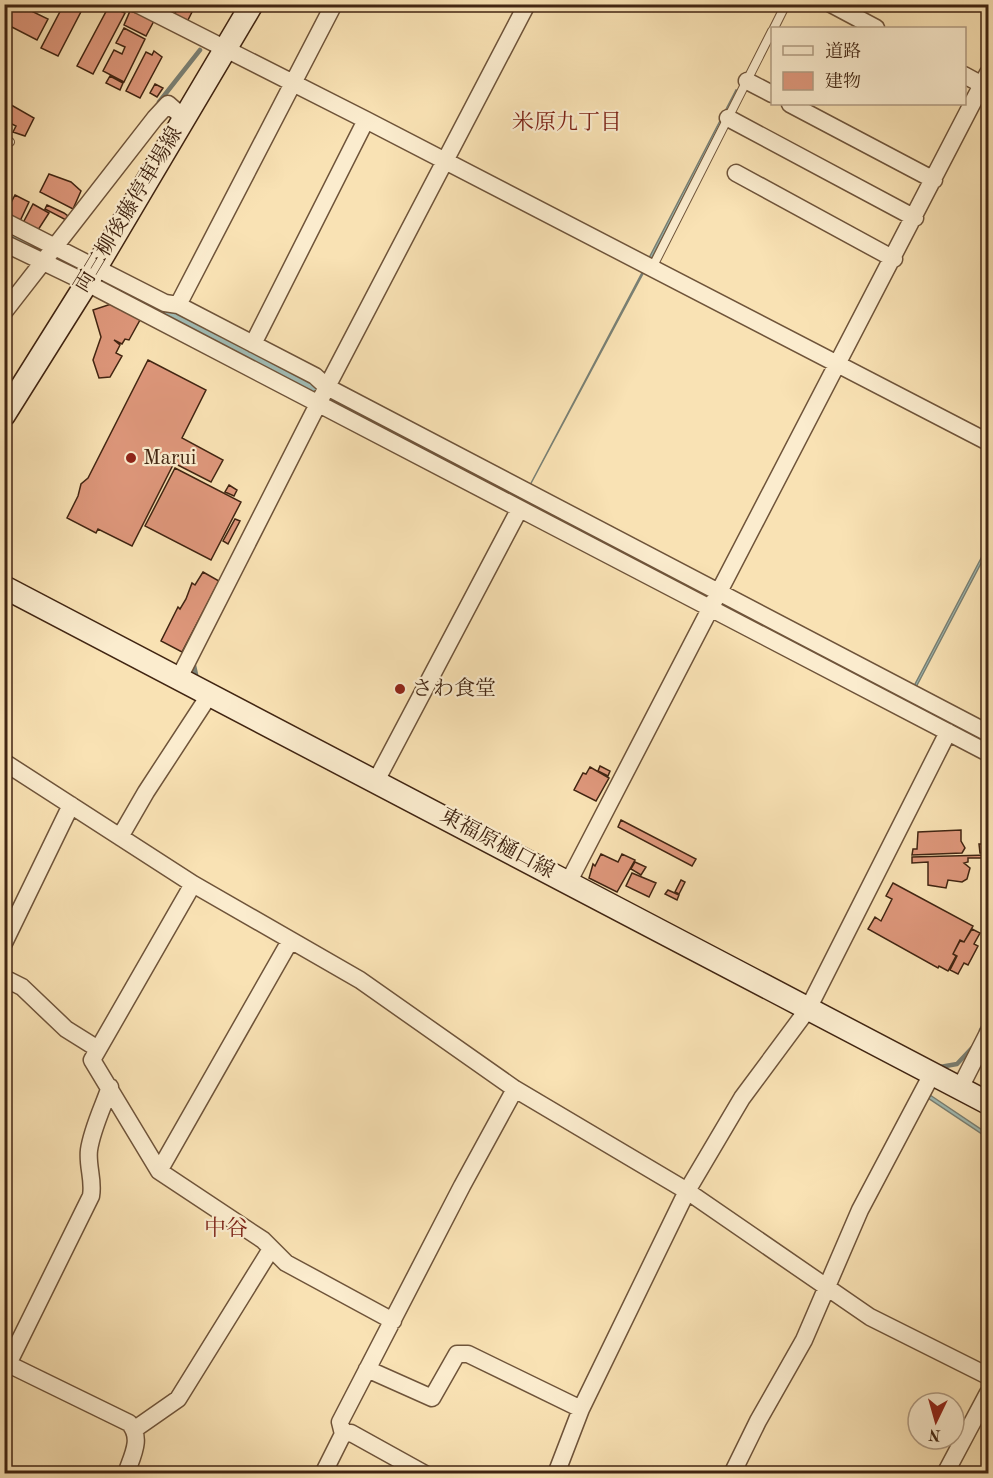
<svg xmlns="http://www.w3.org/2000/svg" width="993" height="1478" viewBox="0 0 993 1478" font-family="'Old Standard TT','Noto Serif JP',serif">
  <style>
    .water { fill: #a0bcb5; stroke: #7a8074; stroke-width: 1.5 }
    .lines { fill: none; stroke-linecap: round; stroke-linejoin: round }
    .stream { stroke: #7a8074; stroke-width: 4.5 }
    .river { stroke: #a0bcb5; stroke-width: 26 }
    .building { fill: #de977b; stroke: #412512; stroke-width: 1.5 }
    .lane-casing { stroke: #6f543a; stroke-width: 10 }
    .street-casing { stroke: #6f543a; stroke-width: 19 }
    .secondary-casing { stroke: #412512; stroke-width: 25 }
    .lane { stroke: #fbecce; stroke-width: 8 }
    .street { stroke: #fbecce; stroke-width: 16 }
    .secondary { stroke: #fbecce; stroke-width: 22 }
    .poi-dot { fill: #8f2418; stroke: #fbecce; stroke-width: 2 }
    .labels { text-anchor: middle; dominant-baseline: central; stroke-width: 4.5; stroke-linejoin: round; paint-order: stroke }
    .street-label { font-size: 21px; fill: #412512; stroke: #fbecce }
    .poi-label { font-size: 21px; fill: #412512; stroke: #fbecce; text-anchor: start }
    .neighbourhood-label { font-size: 22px; fill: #7a1f14; stroke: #fbecce }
  </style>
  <rect width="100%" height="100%" fill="#f9e2b4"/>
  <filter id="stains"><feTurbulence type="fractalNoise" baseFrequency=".00333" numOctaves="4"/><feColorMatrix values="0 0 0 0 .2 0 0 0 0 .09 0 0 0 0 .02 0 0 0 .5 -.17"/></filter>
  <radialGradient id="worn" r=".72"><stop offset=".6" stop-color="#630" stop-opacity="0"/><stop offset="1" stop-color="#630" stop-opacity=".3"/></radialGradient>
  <path class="water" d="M736 90 738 91 651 259 649 258Z
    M644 269 645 270 529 487Z
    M988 545V550L915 689 913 688Z
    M930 1095 988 1134V1138L928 1098Z"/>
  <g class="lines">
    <path class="stream" d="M159 102 200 50
      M193 661 197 679
      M981 1030 988 1017
      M940 1067 957 1064 972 1048"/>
    <path class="river" d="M4 232 737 611"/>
  </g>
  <path class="building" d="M4 4H17L48 19 37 40 4 23Z
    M64 4H85L58 56 41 48Z
    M180 4H196L187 22 174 15Z
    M109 6 125 13 93 74 77 66Z
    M130 11 155 19 146 36 124 25Z
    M124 28 145 39 124 82 103 71 114 50 122 54 125 47 116 43Z
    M154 51 162 57 140 98 126 91 146 52 152 55Z
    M110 76 123 83 120 90 106 83Z
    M155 84 163 88 157 97 150 93Z
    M6 102 34 118 25 136 13 132 16 126 6 121 10 116 4 114Z
    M49 174 71 182 81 191 73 209 40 192Z
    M15 195 29 202 20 221 5 214Z
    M33 204 49 213 38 230 23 223Z
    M47 205 64 213 68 216 66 220 45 209Z
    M114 303 140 320 129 340 125 339 122 344 114 340 120 345 116 353 122 356 110 377 99 378 93 360 101 337 93 310Z
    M148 360 206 390 182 438 223 460 211 482 174 463 132 546 98 529 96 533 67 518 78 496 81 484 88 478Z
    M175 468 241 502 211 560 145 526Z
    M229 485 237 490 234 496 225 492Z
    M235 519 240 521 228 544 223 541Z
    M203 572 219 581 182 652 161 641 178 607 180 609 186 599 192 583 195 585Z
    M600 766 610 771 608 776 598 771Z
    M590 767 609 778 596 801 574 790 583 773 586 774Z
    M621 820 696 859 692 866 618 827Z
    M961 830V841L965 848 962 853 912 855 913 849H917L918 832Z
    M979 844H986V853H980Z
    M601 854 618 862 622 854 635 860 617 892 589 878 593 864 595 866Z
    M988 855V858H968V862L964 863 970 868 967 879 962 882 948 880 946 888 928 885V862L912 863V857Z
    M635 862 646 867 641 875 631 869Z
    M632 873 656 883 649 897 626 886Z
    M681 880 685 882 679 894 675 892Z
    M893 883 973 926 964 942 960 940 953 954 956 956 948 971 939 966 938 968 868 929 875 917 881 921 892 899 886 896Z
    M668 890 679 895 677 900 665 894Z
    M972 929 980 933 974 944 978 946 968 965 964 963 958 974 950 970 957 956 953 954 960 941 964 942Z"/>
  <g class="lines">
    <g class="lane-casing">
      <path id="lane" d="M774 28 786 4
        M4 139 10 142
        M652 268 772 31"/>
    </g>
    <g class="street-casing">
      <path id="street" d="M137 4 366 120 988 442
        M831 4 876 28
        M964 75 988 88
        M747 81 772 94
        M790 104 934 180
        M728 118 915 218
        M736 173 894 259
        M4 221 165 303 178 305 315 376 327 387 988 733
        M4 243 87 283 988 753
        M178 305 334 4
        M4 312 155 118 168 104 184 118
        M253 344 366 120
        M179 678 318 404 527 4
        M4 762 193 884 360 980 515 1089 687 1191 870 1317 988 1376
        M376 781 519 510
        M120 837 146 792 210 694
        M569 881 988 73
        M193 884 92 1060 159 1171 263 1240 286 1263 393 1321
        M4 943 71 805
        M4 978 22 987 66 1029 98 1049
        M960 1088 988 1033
        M159 1171 290 941
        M4 1362 129 1423C143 1438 132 1456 126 1474
        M8 1364 91 1196C94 1180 87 1166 89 1150 92 1129 103 1107 110 1087
        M367 1369 432 1398 457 1354H468L581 1409
        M135 1429 178 1399 271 1249
        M343 1434 340 1422 462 1186 515 1089
        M323 1474 343 1434 351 1433 425 1474
        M556 1474 581 1409 687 1191 742 1098 808 1009 948 732
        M732 1474 758 1421 804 1340 860 1210 932 1074
        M945 1474 988 1393"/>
    </g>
    <g class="secondary-casing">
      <path id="secondary" d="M4 415 88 281 252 4
        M4 587 988 1103"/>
    </g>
    <use href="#lane" class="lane"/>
    <use href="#street" class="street"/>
    <use href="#secondary" class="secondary"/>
  </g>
  <g class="poi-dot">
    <circle cx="131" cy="458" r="6"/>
    <circle cx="400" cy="689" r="6"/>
  </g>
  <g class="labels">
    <g class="street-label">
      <text transform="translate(129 210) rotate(-59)">両三柳後藤停車場線</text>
      <text transform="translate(497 844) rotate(28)">東福原樋口線</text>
    </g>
    <g class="poi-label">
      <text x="143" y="458">Marui</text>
      <text x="412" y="689">さわ食堂</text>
    </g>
    <g class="neighbourhood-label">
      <text x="567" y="123">米原九丁目</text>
      <text x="226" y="1229">中谷</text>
    </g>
  </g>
  <rect width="993" height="1478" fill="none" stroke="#f9e2b4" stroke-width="24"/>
  <rect x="6" y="6" width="981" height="1466" fill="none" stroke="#412512" stroke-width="3"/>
  <rect x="12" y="12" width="969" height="1454" fill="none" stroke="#412512" stroke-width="1.5"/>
  <rect x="771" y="27" width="195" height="78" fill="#fbecce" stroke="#b19c83" stroke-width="1.5"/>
  <rect x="783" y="46" width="30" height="9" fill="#fbecce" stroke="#b19c83" stroke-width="1.5"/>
  <text x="825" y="57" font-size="18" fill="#412512">道路</text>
  <rect x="783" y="72" width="30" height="18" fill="#de977b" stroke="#b19c83" stroke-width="1.5"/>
  <text x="825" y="87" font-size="18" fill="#412512">建物</text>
  <g transform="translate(936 1421) rotate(185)"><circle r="28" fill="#fbecce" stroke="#b19c83" stroke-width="1.5"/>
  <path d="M0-4.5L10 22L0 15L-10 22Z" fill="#8f2418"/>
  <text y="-9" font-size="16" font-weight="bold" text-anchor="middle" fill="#412512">N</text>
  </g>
  <rect width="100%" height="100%" filter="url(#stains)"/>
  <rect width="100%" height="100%" fill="url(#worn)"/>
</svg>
